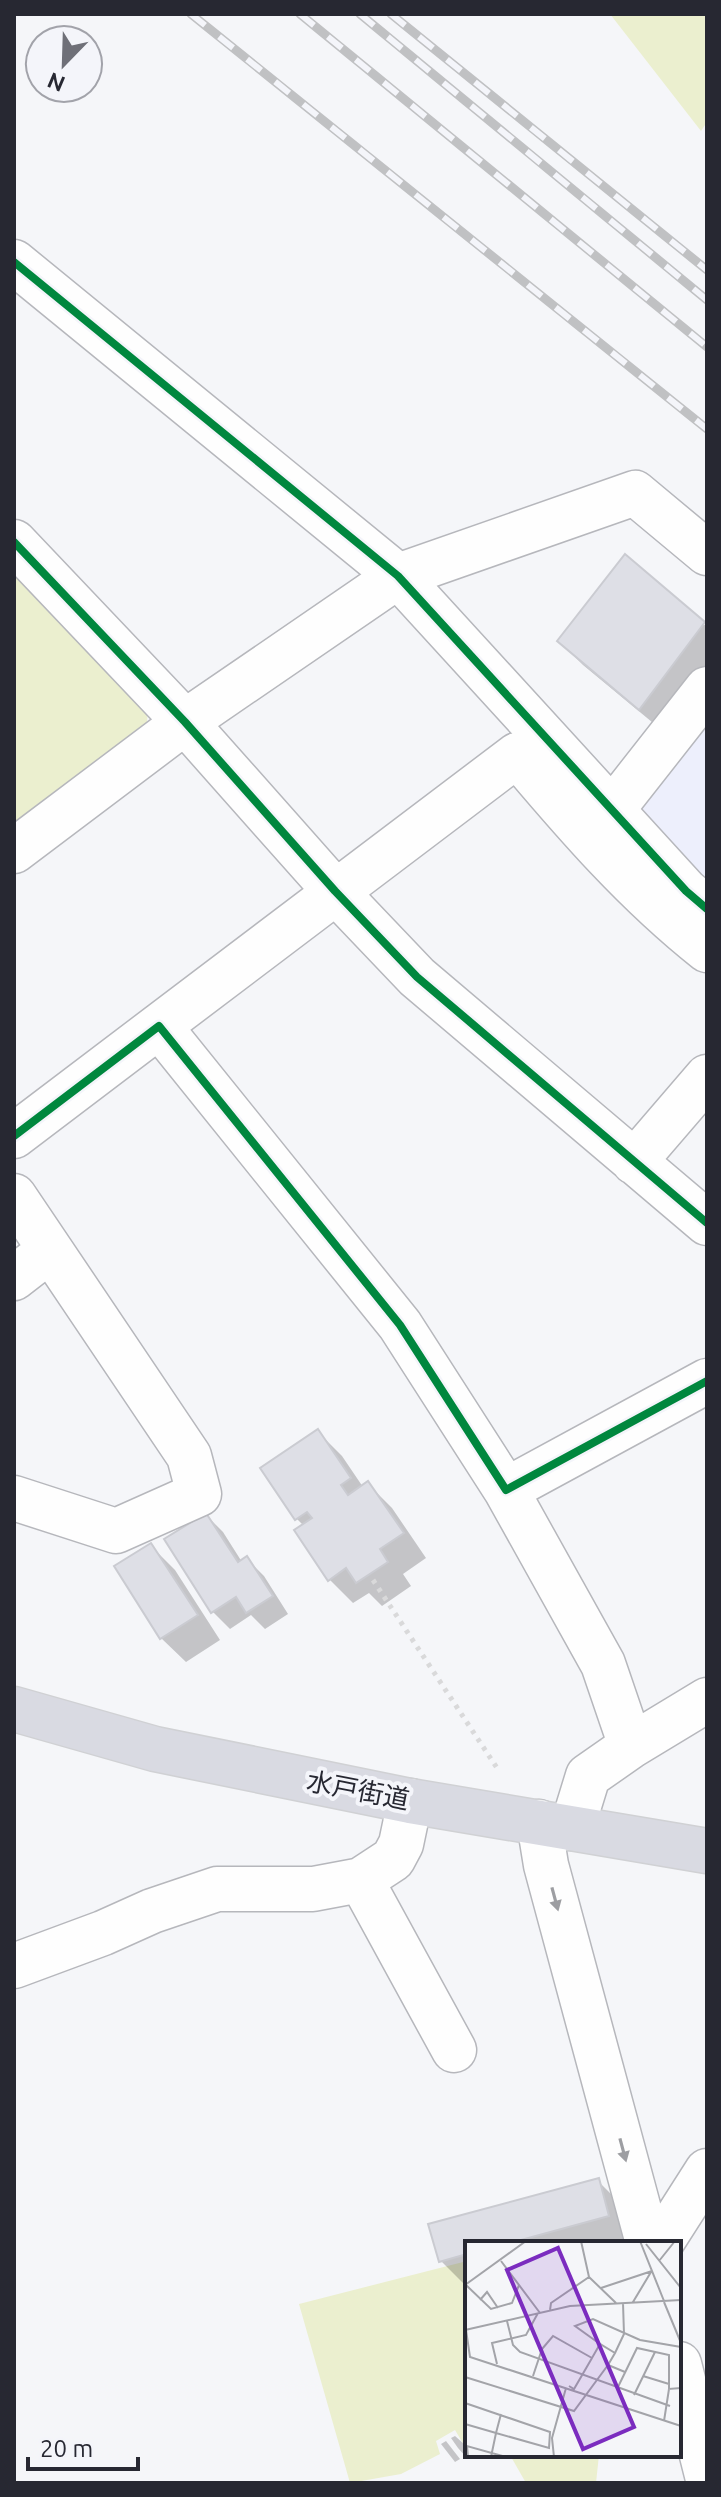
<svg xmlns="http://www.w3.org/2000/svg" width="721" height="2497" viewBox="0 0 721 2497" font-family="Ubuntu,'Noto Sans JP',sans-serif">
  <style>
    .built { fill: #edeffc }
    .green { fill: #ebefcf }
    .shadow { fill: #0003 }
    .building { fill: #dedfe6; stroke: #cacbd1; stroke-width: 2 }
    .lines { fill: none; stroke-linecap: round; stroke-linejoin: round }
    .minor-casing { stroke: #b6b7bc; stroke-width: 47 }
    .highway-casing { stroke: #d0d1d4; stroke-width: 47 }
    .path { stroke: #d9d9da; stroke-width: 5; stroke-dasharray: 4 6; stroke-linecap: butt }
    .minor { stroke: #fefefe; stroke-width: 44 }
    .highway { stroke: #d9dae2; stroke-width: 44 }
    .rail-casing { stroke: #c0c1c3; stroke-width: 9 }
    .rail { stroke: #f4f5fa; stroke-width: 6; stroke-dasharray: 18; stroke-linecap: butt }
    .cycleway-casing { stroke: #f4f5fa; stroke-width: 13 }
    .cycleway { stroke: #00873e; stroke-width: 8 }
    .oneway { fill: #9d9ea2 }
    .labels { text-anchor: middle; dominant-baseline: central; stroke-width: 8; stroke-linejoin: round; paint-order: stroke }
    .street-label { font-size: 26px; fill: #272832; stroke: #f4f5fa }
    .inset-road { fill: none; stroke: #a3a4a9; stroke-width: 2 }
    .view { fill: #7b2cbf; fill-opacity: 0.15; stroke: #7b2cbf; stroke-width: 4 }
    .inset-edge { fill: none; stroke: #272832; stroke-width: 4 }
  </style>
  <rect width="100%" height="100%" fill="#f5f6f9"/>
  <path class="built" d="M707 707V882L632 800Z"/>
  <path class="green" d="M610 14H707V122L701 131Z
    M14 566 148 709 147 722 14 825Z
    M467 2261V2450L455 2430 436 2441 440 2454 401 2474 350 2483 299 2304Z
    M510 2455H599L596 2483H526Z"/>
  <path class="shadow" d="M625 556 707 627V676L664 732 583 665 559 641Z
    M318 1432 342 1456 363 1487 368 1484 392 1508 426 1558 403 1574 411 1586 382 1606 369 1593 353 1603 329 1579 304 1526 296 1518Z
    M206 1515 223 1532 242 1562 247 1559 264 1576 288 1614 265 1629 251 1615 230 1629 213 1612Z
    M151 1546 175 1570 220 1640 186 1662 161 1638Z
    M598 2181 622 2205 632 2240 622 2243H467V2285H465L441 2261 431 2226Z
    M455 2436 464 2444 469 2455 466 2457 458 2448 451 2438Z
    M446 2441 460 2459 455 2462 441 2444Z"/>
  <path class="building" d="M625 554 705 622 639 710 557 641Z
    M318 1429 351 1478 341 1485 348 1495 368 1481 404 1533 380 1549 388 1562 356 1583 346 1568 328 1581 294 1530 312 1518 307 1512 295 1520 260 1468Z
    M206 1513 238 1562 247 1556 273 1596 246 1613 236 1597 211 1613 164 1539Z
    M151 1543 198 1615 160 1639 114 1566Z
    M599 2178 609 2216 510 2243H467V2254L439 2262 428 2224Z"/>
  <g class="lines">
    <g class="minor-casing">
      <path id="minor" d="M14 262 398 576 686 891 707 909
        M14 542 185 722 335 891 417 977 707 1223
        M612 810 707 689
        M14 851 185 722 398 576 635 493 707 553
        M159 1026 517 755C576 825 635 893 707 950
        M14 1136 159 1026 400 1325 506 1490 707 1381
        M634 1162 707 1077
        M14 1196 189 1456 199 1494 116 1531 14 1498
        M14 1278 50 1250
        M506 1490 603 1664 631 1746
        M539 1822 546 1865 648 2243
        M572 1828 588 1776 631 1746 707 1700
        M361 1880 454 2050
        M14 1966 103 1933 152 1911 217 1889H313L361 1880 393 1859 401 1844 410 1801
        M661 2243 707 2171
        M679 2364 707 2475"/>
    </g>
    <g class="highway-casing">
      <path id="highway" d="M14 1709 155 1749 410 1801 707 1851"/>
    </g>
    <path class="path" d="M373 1580 497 1768"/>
    <use href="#minor" class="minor"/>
    <use href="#highway" class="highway"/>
    <g class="rail-casing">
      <path id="rail" d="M191 14 707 429
        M300 14 707 347
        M360 14 707 300
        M391 14 707 270"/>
    </g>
    <use href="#rail" class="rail"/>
    <g class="cycleway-casing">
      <path id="cycleway" d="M14 262 398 576 686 891 707 909
        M14 542 185 722 335 891 417 977 707 1223
        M14 1136 159 1026 400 1325 506 1490 707 1381"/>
    </g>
    <use href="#cycleway" class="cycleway"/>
  </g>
  <defs><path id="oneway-solid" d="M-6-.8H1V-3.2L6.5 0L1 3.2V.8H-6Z" transform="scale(2)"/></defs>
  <g class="oneway">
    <use href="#oneway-solid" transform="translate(555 1899) rotate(75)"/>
    <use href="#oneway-solid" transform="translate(623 2150) rotate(75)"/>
  </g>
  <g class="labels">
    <g class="street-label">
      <text transform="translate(358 1790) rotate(11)">水戸街道</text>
    </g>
  </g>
  <g transform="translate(465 2241)">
    <rect width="216" height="216" fill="#f5f6f9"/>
    <path class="inset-road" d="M116 0 124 36 151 62M175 0 199 60M181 3 216 47M36 20 75 72M194 20 210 0M0 44 61 0M1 44 26 68 47 62 54 44M136 47 187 30M15 59 22 51 33 67M168 61 186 31M199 61 216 102M85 69 86 62 124 36M42 80 48 104 55 111 205 165M0 89 105 65 216 59M1 89 5 116 216 185M135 103 110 85 128 78 175 99 216 106M150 112 159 93 158 62M32 123 27 102 61 94 73 72M68 135 77 108 88 95 127 117 135 103 150 112 143 124 160 131M178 135 204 143M0 136 109 170 143 124M104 145 109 148 127 117M152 148 172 107 204 114V148L216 147M169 154 190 111M0 162 85 191 84 207 31 192 26 216M199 180 204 148M0 183 31 192 36 173M3 216 2 205 41 216M89 216 87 197 101 147"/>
    <path class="view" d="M93 7 169 186 118 208 42 29Z"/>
    <rect width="216" height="216" class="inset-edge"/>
  </g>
  <rect width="721" height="2497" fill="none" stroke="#272832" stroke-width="32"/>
  <g transform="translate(64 64) rotate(203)"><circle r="38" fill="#f4f5fa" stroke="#a2a3aa" stroke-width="2"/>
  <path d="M0-6L14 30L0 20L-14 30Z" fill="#6f7078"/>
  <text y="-12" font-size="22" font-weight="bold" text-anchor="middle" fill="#272832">N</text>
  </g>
  <path d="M28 2457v12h110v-12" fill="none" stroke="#272832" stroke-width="4"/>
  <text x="40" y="2457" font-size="24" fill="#272832" stroke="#f4f5fa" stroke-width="6" paint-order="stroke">20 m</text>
</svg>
